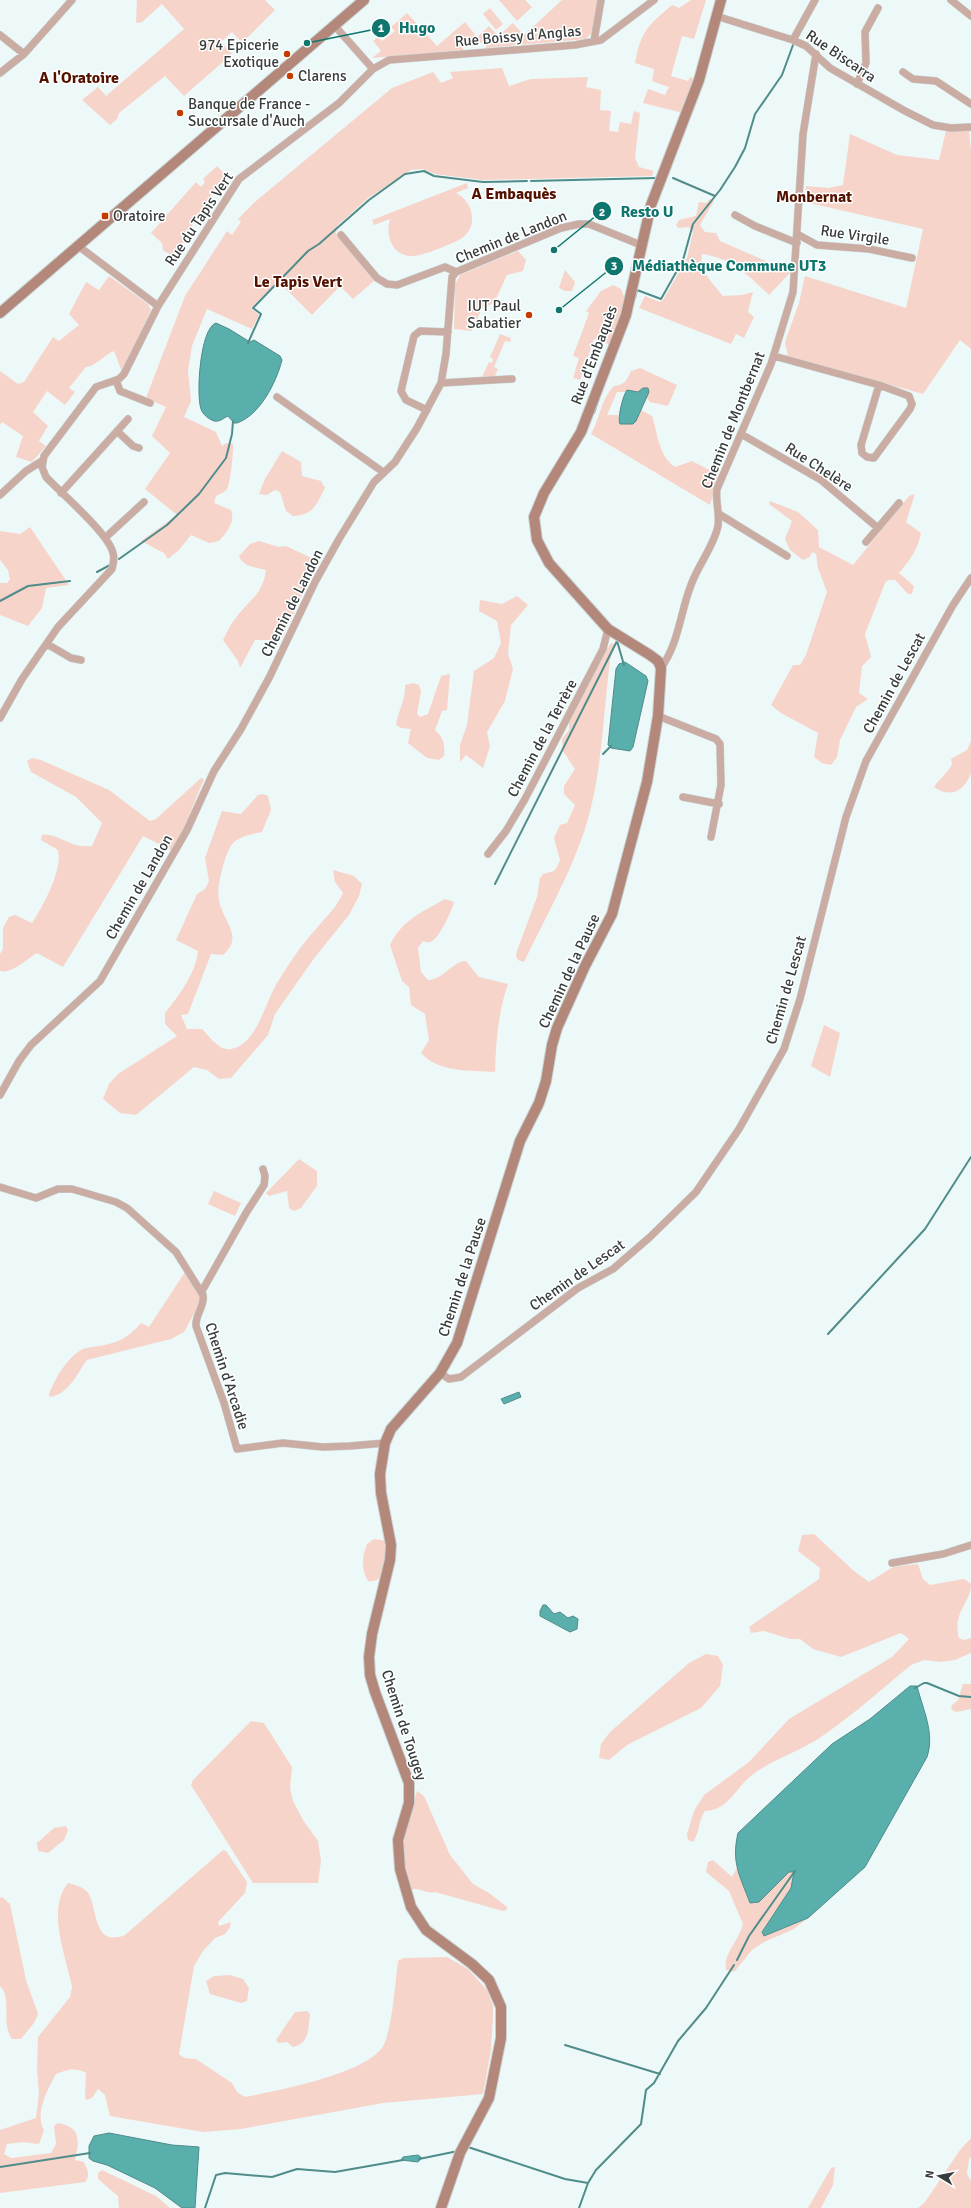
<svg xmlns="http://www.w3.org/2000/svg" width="971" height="2208" viewBox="0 0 971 2208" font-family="Signika,sans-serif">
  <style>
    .green { fill: #f7d4ca }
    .water { fill: #59afac; stroke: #4f8c8a }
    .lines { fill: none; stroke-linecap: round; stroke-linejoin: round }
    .stream { stroke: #4f8c8a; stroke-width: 2 }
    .street-casing { stroke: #c9d2d2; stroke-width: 8 }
    .secondary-casing { stroke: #c9d2d2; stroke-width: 12 }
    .street { stroke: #caaca3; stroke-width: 7 }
    .secondary { stroke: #b3887b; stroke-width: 10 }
    .poi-dot { fill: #c23b01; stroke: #fff; stroke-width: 1.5 }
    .labels { text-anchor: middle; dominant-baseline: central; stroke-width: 3; stroke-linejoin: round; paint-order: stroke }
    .street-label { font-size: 15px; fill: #373c3c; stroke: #fff }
    .poi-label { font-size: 15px; fill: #373c3c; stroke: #fff; text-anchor: start }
    .neighbourhood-label { font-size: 16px; font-weight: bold; fill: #531200; stroke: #fff }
    .leader { fill: none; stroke: #0f766e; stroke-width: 1.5 }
    .callout-dot { fill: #0f766e; stroke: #fff; stroke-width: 1.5 }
    .mark-label { font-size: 12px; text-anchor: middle; font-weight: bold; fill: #fff }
    .callout-label { font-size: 16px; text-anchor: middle; font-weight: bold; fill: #0f766e; stroke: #fff; stroke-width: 3; stroke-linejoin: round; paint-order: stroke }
  </style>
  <rect width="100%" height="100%" fill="#edf8f8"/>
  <path class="green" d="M137 0H265L275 10 242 43 232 32 221 42 232 54 184 96 165 76 119 113 117 119 110 125 82 100 98 87 106 96 184 29 162 4 142 22 136 23Z
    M499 0H525L532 7 517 21Z
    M562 0H597L593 31 586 39 486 48V42L463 44V50L372 58 381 51 373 41 378 37 382 41 395 31 391 27 407 13 437 46 465 22 477 37 489 26 498 36 513 23 524 35Z
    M691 0H706L694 39 682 36 671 76 688 81 690 77 696 79 683 113 643 103 648 89 665 95 669 87 652 81 654 69 635 63C641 30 648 26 672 5L679 8Z
    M490 8 503 24 496 30 483 14Z
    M502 68 509 86 531 79 588 77 586 87 601 90 600 110 611 111 609 131 618 132 620 122 631 124 634 111 640 113 635 158 639 167 654 171 652 176 483 180 435 174 423 169 411 170 367 199 338 225 336 233 375 280 353 299 340 286 312 315 278 281 251 308 259 315 252 329 207 309 192 346 188 370 191 401 184 417 216 432 222 446 226 443 233 444C234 449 230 486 227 489 225 492 219 494 216 496L214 503 231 510C236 522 226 533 219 541L209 543 191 535 179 550 168 559 164 553 141 541 177 515 145 489 170 453 152 436 166 407 146 398 185 296 227 231 232 235 241 222 238 219 256 201 392 88 433 72 441 83 453 78 450 72Z
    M946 131H969L971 151V349L960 340 923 394 788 356 785 342 799 303 805 276 906 308 923 229 805 202 806 186 828 188 843 185 850 134 897 155 939 160Z
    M217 166 228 177C205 199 193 223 179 251L174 257 163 250 162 243 151 233 196 182 201 187 205 182 203 179Z
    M467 183 468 188 456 193C473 201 479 226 462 238 453 244 422 256 413 256 392 257 385 235 390 219L374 225 372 220Z
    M710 199 714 201 700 225 705 232 716 233 720 241 791 272 769 295C748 275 732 258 702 254 699 271 713 283 723 296L742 295 753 292 748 312 754 317 744 338 736 334 731 344 639 308 645 296 660 302 663 300 687 258 693 232 689 227 678 228 676 225 679 220 696 216 699 202 706 203Z
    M518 251 526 260 523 271 507 275 494 303 482 308 472 331 454 329 455 285 460 275Z
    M565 270 575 282 572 291H565L559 288Z
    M109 276 148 304 151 310 122 372 114 351C104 355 96 366 86 367L69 388 75 392 65 405 47 391 33 412 48 426 39 441 46 446 32 462 16 457 23 436 2 422 0 425V371L18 384 24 382 53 337 59 341 79 325 69 314 86 282 99 290Z
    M613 285 621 289 626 301 611 345 594 339 580 380 573 378 579 358 573 356 589 313 586 311 601 291Z
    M500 334 511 338 510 342 505 341 494 367 498 369 495 376 482 377 489 362 492 363 493 359 490 357Z
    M640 368 677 385 668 406 650 402 646 397 649 392 643 388 638 392 627 390 625 392H617L607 415H618L620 424H633L641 410 652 416C658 434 658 455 675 467L692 461 719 475 710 505 591 434C600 418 601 399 614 386 625 385 627 380 631 371Z
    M282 451 301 462 302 476 321 481 325 488C316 505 314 515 293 516L286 511 280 492 275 490 267 495 259 494 265 479Z
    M915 494 906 522 921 533C918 550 909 561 899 573L914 586 912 594H908L895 580H888L885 583 865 634 871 657 862 666 859 693 868 699 856 707 840 740 837 757 831 765 822 763 814 757 818 733 781 713 771 705 793 665H800L806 655 827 592 818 568 816 554 812 552 810 557 803 560 790 550 785 539 792 521 769 504 770 501 798 512 818 530 819 547 853 565 909 496Z
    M30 527 69 585 46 588 42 608 28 626 0 615V583H7L10 579 8 570 0 560V531L20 534Z
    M259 541 279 547 286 546 318 561 283 636 278 640H255L240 668 238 661 223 640C227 631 232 622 238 615 251 599 263 593 266 570 255 567 243 567 239 556L250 544Z
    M517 596 528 605 511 625 508 654 513 669 505 701 487 732 490 746 483 768 466 755 460 762V745L467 725 474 671 494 658 501 643 497 621 479 611 480 600 502 604Z
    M613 643 615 646 610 660C603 716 602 776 585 829 570 875 545 918 524 962L518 960 516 956 517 951 537 897 540 878 543 874 554 871 557 867 560 860 554 838 560 825 567 823 575 805 564 794V786L575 769 563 751 562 739 569 730V722L610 644Z
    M450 674 447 710 442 711 435 730C444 738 445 745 444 756L439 760 427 758 408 743 411 729 401 728 396 725C398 711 406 699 405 685L413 683 419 685 421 691 417 714 420 717 428 714 441 676Z
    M971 741C971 750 971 764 971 773 964 792 950 798 934 787 939 779 948 773 952 764L951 759 967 750Z
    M32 758 41 760 109 790 150 821 156 819 201 778 204 779 184 828 171 850 143 836 63 967 37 953C26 959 13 974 0 971V954L3 949V928L9 917 15 915 32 923C43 906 63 870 58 850L41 840 42 835C57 832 71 849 92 846L102 823 76 797 31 772 27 761Z
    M263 794 268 796 271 810 262 832C252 834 240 836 233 843 225 852 216 888 219 900 222 921 245 936 223 955L211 954 188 1014 181 1015 187 1029H202C209 1036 219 1051 231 1049 257 1044 265 1003 277 983 288 965 301 945 316 929 326 917 337 907 343 893L335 882 333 870 354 876 362 884 359 896 349 915 315 957 275 1014 268 1035 231 1078 219 1079 207 1070 194 1067 136 1115 120 1113 103 1099 109 1084 118 1074 177 1036 165 1024V1013C178 997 196 973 198 951L176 940 197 894 205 889 209 881 205 858 222 811 241 814 258 795Z
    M445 899 454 902C452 910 439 940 430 942 427 943 425 942 423 941L418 948 421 972 428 980C445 979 451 962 466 961L479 977 508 984C498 1013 496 1041 495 1072 470 1070 439 1073 421 1053L429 1040 425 1014 411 1005 409 987 402 981 390 945C402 920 422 912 445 899Z
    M824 1025 840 1033 830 1077 811 1066Z
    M299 1159 317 1171V1186L301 1208 294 1211 289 1208 287 1191 269 1196 266 1193Z
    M214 1191 241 1203 235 1216 208 1204Z
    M185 1272 202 1299 184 1332 171 1339 87 1360C76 1375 69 1394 50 1397L49 1394C55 1379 66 1359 81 1350 86 1347 94 1347 99 1346 118 1343 128 1338 141 1323L149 1327Z
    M814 1534 854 1571 869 1582 893 1567 918 1564 923 1579 930 1585 964 1579 971 1584C971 1603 952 1612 959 1638L964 1640 971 1638V1653L955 1660 940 1662 924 1660 911 1665C882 1689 853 1715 821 1737 799 1752 773 1759 752 1775 736 1787 728 1811 705 1811 698 1821 700 1832 693 1842L688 1840 687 1834 694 1811 704 1795 749 1762 789 1719 892 1657 909 1639 901 1633 841 1657 813 1649 800 1639H790L764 1631 751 1633 749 1627 819 1579 820 1568 798 1551 802 1535Z
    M374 1539 387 1541C387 1553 387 1585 368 1581 361 1569 362 1557 367 1544Z
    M706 1654 718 1656 723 1665 720 1686 701 1708 627 1745 609 1760 599 1758 601 1744 610 1732 689 1663Z
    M963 1684H971V1709L956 1712 952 1710 951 1706 958 1700Z
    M251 1721 264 1723 292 1767 290 1788 293 1801 303 1820 318 1841 321 1861 318 1883H253L191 1785 193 1780Z
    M417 1791 424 1796 450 1855 473 1884 489 1893 507 1907V1910L503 1911 435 1892C427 1894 421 1888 412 1889 405 1871 397 1849 404 1829 408 1816 414 1804 417 1791Z
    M66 1826 68 1830 64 1840 48 1853 38 1851 37 1843 54 1828Z
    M223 1850 226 1851 247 1882 245 1893 218 1922 219 1926 231 1922 230 1927 225 1934 215 1938 203 1951 194 1966 179 2054 184 2058 196 2059 232 2083 237 2092 245 2097C274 2091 375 2073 385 2042 393 2020 395 1985 398 1961L403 1958 447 1957 468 1969 487 1990 493 2006V2017L491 2050 483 2094 383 2103 241 2129 203 2132 110 2116 105 2095 98 2089 92 2098 86 2100 85 2096 86 2073C75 2067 67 2070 56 2074 48 2088 34 2115 44 2130L39 2144 22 2142 7 2144 4 2154 11 2158 51 2153 56 2144 54 2126 58 2123C82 2127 79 2142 75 2160L84 2162C87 2169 91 2175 85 2182L0 2193V2130L36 2118 39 2093 37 2070 38 2037 70 1997 72 1987C66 1956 46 1910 68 1883 75 1885 84 1887 88 1893 98 1907 92 1948 125 1935Z
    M713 1860 732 1877 737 1868 750 1903 759 1902 789 1872H794L791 1888 764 1928 762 1932 764 1936 808 1918 794 1929 764 1942 752 1950 734 1972 726 1970C723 1953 739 1941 743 1924L729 1891 706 1872 708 1862Z
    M2 1897 10 1904 26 1980 38 2014 34 2023 21 2039H12C0 2021 13 1999 0 1986V1898Z
    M230 1975 243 1979 249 1988 247 2001 241 2003 210 1994 206 1981 214 1976Z
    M307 2011 310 2014C308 2029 310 2043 293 2047L287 2042 278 2043 276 2040 295 2012Z
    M971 2138V2157L969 2159 967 2174 971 2181V2208H918L925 2202 960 2150Z
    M835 2167 833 2185 821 2208H808L831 2168Z
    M102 2170 156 2196 170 2208H119L118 2196 98 2179V2173Z"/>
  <path class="water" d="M216 323 229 329 250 342 254 340 280 356 282 360C276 383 260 415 237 423H234L228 416C223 418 221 422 214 421 209 419 203 415 201 409 196 395 200 328 216 323Z
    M643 388H648L649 392 636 421 633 424H620C617 419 623 395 627 390L638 392Z
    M625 662 646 676 648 681 633 747 630 751 611 748 608 745 616 669 619 664Z
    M519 1392 521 1397 504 1404 501 1399Z
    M543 1605H546L554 1614 560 1612 568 1618 573 1616 578 1619 577 1629 570 1632 540 1616V1611Z
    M910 1686H917C923 1710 935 1733 927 1757L865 1867 808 1918 764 1936 762 1932 791 1888 794 1872H789L759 1902 750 1903C740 1876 731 1863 738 1833L832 1744 870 1719Z
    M109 2133 172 2145 199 2147 195 2208H182L155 2188 107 2165 93 2161 89 2158V2146L94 2136Z
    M418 2155 422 2158 418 2162 401 2160 403 2157Z"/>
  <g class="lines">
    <path class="stream" d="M673 178 715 196
      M531 181 656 178
      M635 298 637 290 661 299 683 260 693 224 720 190 735 167 745 148 755 114 782 75 793 45
      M248 343 261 314 253 308 308 251 319 244 369 200 405 174 424 171 434 176 483 182 527 181
      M594 413 599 398
      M119 559 167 525 199 494 226 458 232 434 233 421
      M97 572 110 565
      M0 601 28 586 70 581
      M603 754 611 746
      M495 884 617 641 624 665
      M828 1334 925 1229 971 1157
      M915 1688 924 1683H927L959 1696 971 1697
      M737 1960 749 1936 795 1871
      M565 2045 660 2074
      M468 2147 565 2179 588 2183
      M419 2159 458 2151
      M0 2167 90 2153
      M205 2208 216 2175 225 2173 272 2177 297 2169 335 2172 403 2160
      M579 2208 588 2183 596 2170 641 2124 646 2090 654 2083 678 2041 706 2008 734 1965"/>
    <g class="street-casing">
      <path id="street" d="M951 0 971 16
        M716 16 793 40 806 46 830 68 905 111 933 125 951 128 971 127
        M334 25 373 69
        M0 35 24 54
        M793 40 815 0
        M594 41 601 0
        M903 72 913 79 936 81 971 104
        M0 73 24 54 72 0
        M857 84 866 63 865 32 878 8
        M735 215 755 226 797 243
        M797 234 817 245 869 249 912 258
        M341 235 377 278 387 284 397 285 445 267 456 272
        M77 245 158 306
        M774 356 879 385 909 396 912 404 910 409 874 458 867 457 862 453 861 445 879 385
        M116 380 120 391 150 403
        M441 383 512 379
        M277 397 383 472
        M427 410 406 400 401 391 414 336 420 331 448 332
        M117 431 133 446 139 448
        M741 434 821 480 878 528
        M61 493 128 419
        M0 495 26 471 42 461
        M719 514 787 556
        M106 537 144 502
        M866 542 899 503
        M47 644 71 658 81 660
        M661 668C679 643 680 613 691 585 698 565 714 546 718 526 720 513 715 501 717 489L771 364 793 292 803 134 816 54
        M658 716 716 739 720 744 721 785 711 837
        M0 718 22 679 58 627 112 569C113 564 115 559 113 553 109 534 61 493 46 477L42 467 44 456 96 387 119 379 124 374 158 306 239 179 339 103 373 69 389 60 575 45 601 40 654 0
        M683 797 719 804
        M488 854 506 831 525 799 603 649 608 629
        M0 1095 19 1061 31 1045 100 981 187 830 214 771 241 729 269 678 315 582 339 539 374 482 395 462 417 428 441 383 446 354 452 277 456 272 561 228 579 224H589L641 245
        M0 1187 36 1198 58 1189H72L116 1202 127 1208 176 1252 203 1295C205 1307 195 1314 196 1326L224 1403 237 1449 283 1443 323 1447 350 1446 385 1443
        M202 1291 246 1213 264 1185 265 1176 263 1169
        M440 1373 449 1379 461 1377 578 1288 613 1269 650 1237 696 1192 739 1129 784 1049 800 999 846 817 866 761 953 605 971 578
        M892 1563 943 1554 971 1545"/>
    </g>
    <g class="secondary-casing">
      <path id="secondary" d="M0 313 364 0
        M441 2208 460 2153 489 2098 501 2038V2007L489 1980 472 1964 426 1930 411 1907 400 1869 398 1840 409 1803V1783L375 1692 370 1675 369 1657 372 1634 390 1560 391 1545 381 1493 380 1474 385 1443 391 1429 440 1373 457 1343 520 1141 539 1103 546 1081 552 1045 557 1028 585 966 612 914 647 782 658 716 661 668 658 661 650 655 608 629 549 563 537 540 534 517 544 493 581 432 626 315 651 205 699 80 721 0"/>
    </g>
    <use href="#street" class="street"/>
    <use href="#secondary" class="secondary"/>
  </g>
  <g class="poi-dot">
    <circle cx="287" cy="54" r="4"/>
    <circle cx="290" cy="76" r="4"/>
    <circle cx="180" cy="113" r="4"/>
    <rect x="101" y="212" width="8" height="8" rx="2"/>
    <circle cx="529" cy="315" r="4"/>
  </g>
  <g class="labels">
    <g class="street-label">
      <text transform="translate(518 36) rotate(-5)">Rue Boissy d'Anglas</text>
      <text transform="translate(841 56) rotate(34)">Rue Biscarra</text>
      <text transform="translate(199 219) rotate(-56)">Rue du Tapis Vert</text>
      <text transform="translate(855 235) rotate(8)">Rue Virgile</text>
      <text transform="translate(511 237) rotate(-22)">Chemin de Landon</text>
      <text transform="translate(594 355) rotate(-69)">Rue d'Embaquès</text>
      <text transform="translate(733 420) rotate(-68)">Chemin de Montbernat</text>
      <text transform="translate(819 467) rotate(33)">Rue Chelère</text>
      <text transform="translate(292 603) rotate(-63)">Chemin de Landon</text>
      <text transform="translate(894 683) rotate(-61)">Chemin de Lescat</text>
      <text transform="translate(542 738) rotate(-62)">Chemin de la Terrère</text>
      <text transform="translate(139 887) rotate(-60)">Chemin de Landon</text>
      <text transform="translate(569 971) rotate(-65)">Chemin de la Pause</text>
      <text transform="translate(786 990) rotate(-74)">Chemin de Lescat</text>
      <text transform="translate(577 1275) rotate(-35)">Chemin de Lescat</text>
      <text transform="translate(462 1277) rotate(-72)">Chemin de la Pause</text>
      <text transform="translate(227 1376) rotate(72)">Chemin d'Arcadie</text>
      <text transform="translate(404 1725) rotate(72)">Chemin de Tougey</text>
    </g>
    <g class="poi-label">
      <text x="279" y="45" text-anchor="end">974 Epicerie<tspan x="279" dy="17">Exotique</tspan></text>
      <text x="298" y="76">Clarens</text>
      <text x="188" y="104">Banque de France -<tspan x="188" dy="17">Succursale d'Auch</tspan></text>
      <text x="113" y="216">Oratoire</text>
      <text x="521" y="306" text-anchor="end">IUT Paul<tspan x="521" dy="17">Sabatier</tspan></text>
    </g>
    <g class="neighbourhood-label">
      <text x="79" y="78">A l'Oratoire</text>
      <text x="514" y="194">A Embaquès</text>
      <text x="814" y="197">Monbernat</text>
      <text x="298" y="282">Le Tapis Vert</text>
    </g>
  </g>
  <path class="leader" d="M307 43L381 28M554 250L602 211M559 310L614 266"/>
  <g class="callout-dot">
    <circle cx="307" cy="43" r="4"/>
    <circle cx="554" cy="250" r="4"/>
    <circle cx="559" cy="310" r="4"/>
    <circle cx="381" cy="28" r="10"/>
    <circle cx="602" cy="211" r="10"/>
    <circle cx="614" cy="266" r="10"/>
  </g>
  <g class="mark-label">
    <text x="381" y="32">1</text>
    <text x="602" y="216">2</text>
    <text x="614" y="270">3</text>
  </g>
  <g class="callout-label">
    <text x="417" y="33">Hugo</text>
    <text x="647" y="217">Resto U</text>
    <text x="729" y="271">Médiathèque Commune UT3</text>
  </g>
  <g transform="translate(939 2176) rotate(280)" stroke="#ffffff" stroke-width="3" paint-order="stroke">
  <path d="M0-3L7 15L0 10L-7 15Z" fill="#373c3c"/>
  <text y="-6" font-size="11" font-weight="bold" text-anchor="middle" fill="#373c3c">N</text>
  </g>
</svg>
